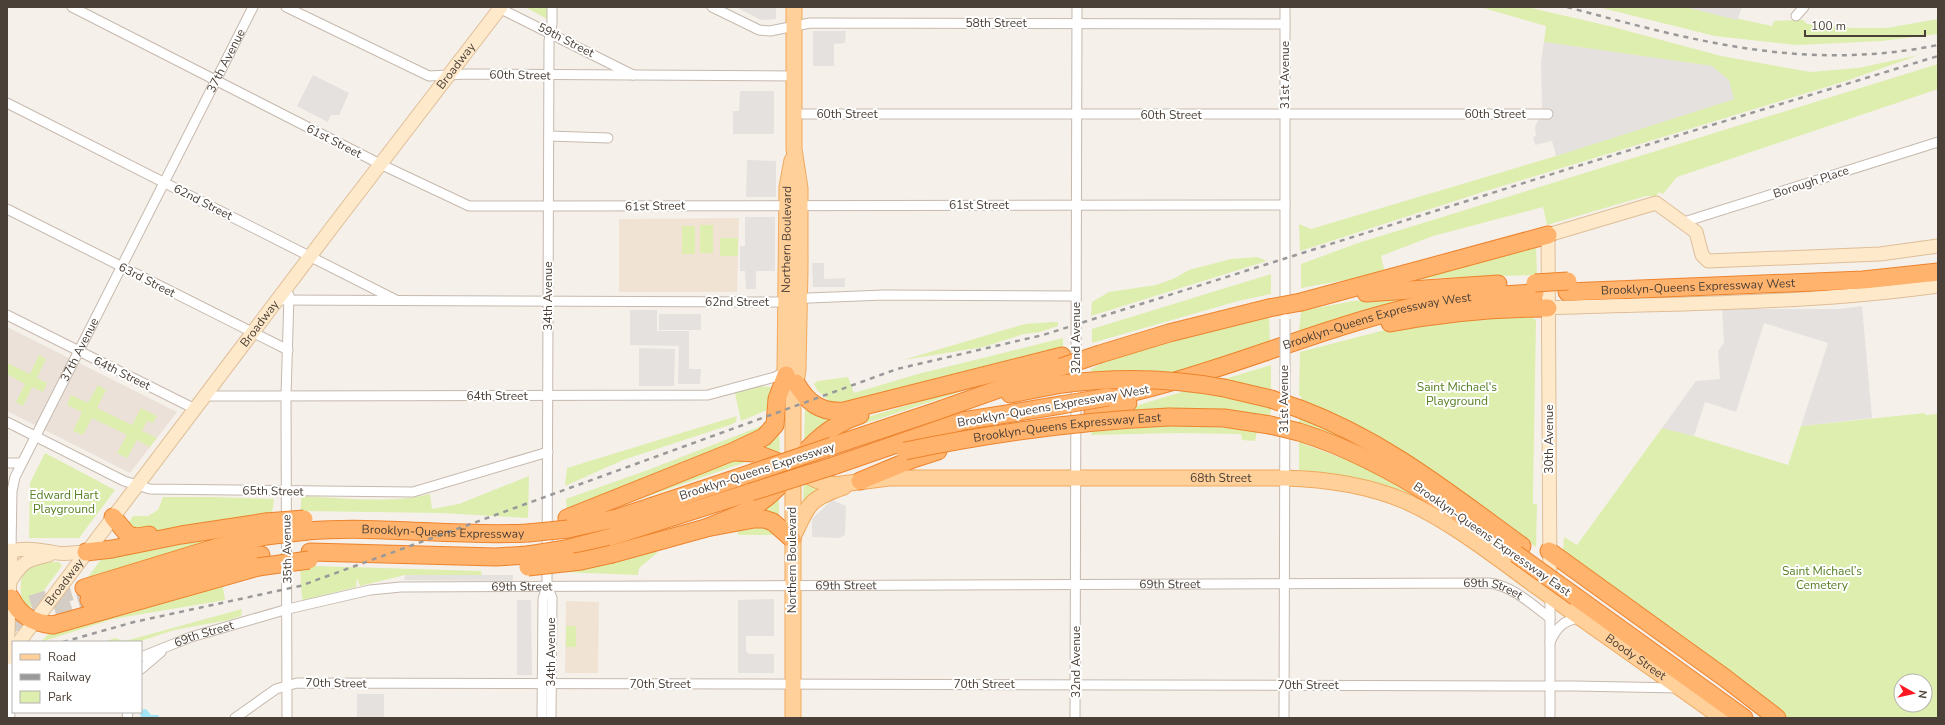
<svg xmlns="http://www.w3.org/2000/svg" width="1945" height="725" viewBox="0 0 1945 725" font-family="'Nunito Sans',sans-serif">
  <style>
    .residential { fill: #ebe1d8 }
    .education { fill: #f1e3d3 }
    .green { fill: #ddeeaf; fill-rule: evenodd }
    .parking { fill: #e5e1df }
    .water { fill: #a2e5f8 }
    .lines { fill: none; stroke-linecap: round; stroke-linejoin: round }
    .highway-tunnel { stroke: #d4cdc6; stroke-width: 17; stroke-dasharray: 17 8; stroke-linecap: butt }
    .street-casing { stroke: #c6b9ae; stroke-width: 11 }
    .secondary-casing { stroke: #debe98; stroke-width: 15 }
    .primary-casing { stroke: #f0a95f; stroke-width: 17 }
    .highway-casing { stroke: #ed832d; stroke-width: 19 }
    .street { stroke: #fff; stroke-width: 9 }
    .secondary { stroke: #ffe9cb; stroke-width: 13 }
    .primary { stroke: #ffd09a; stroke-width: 15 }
    .highway { stroke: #ffb36c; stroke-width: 17 }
    .rail { stroke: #999; stroke-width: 2.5; stroke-dasharray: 5 5; stroke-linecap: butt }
    .street-bridge-casing { stroke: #c6b9ae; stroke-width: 11; stroke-linecap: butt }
    .highway-bridge-casing { stroke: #ed832d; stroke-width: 19; stroke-linecap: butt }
    .street-bridge { stroke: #fff; stroke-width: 9 }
    .highway-bridge { stroke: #ffb36c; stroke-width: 17 }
    .labels { text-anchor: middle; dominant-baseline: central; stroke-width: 4; stroke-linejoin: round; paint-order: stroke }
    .street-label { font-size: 12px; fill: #4b4037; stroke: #fff }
    .park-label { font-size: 12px; fill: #567e22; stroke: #fff }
  </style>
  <rect width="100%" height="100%" fill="#f6f0ea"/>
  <path class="residential" d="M7 327 177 412 130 473 7 411Z"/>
  <path class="education" d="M739 218 737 292H619V219Z
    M566 601 599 602 598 673H565Z"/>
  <path class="green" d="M525 7H549V20Z
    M1480 7H1527L1609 26 1721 56 1810 72 1858 68 1919 55 1846 81 1486 191 1300 251 1299 224 1311 229 1556 156 1734 99 1712 66 1544 42 1546 26Z
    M1598 7H1685L1772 26 1774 21 1803 20 1807 24 1853 28H1887L1938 19V34L1882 41 1797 45 1715 36Z
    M1938 64V89L1677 177 1663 194 1659 192 1656 196H1646L1547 225 1543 207 1433 236 1381 256 1385 273 1301 288V264L1358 243Z
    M700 225H713V253H700Z
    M682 226H695V254H682Z
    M720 238H738V256H720Z
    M1536 243 1537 275 1436 278 1388 282Z
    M1257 257 1267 261 1091 316 1092 302 1109 292 1156 285 1173 279 1189 270 1231 259Z
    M1271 274V294L1238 301 1092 343V329Z
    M1422 295 1421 298 1299 332 1301 311 1353 301Z
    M1535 313 1533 318 1536 320 1533 492V504H1537L1536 547 1383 440 1345 419 1300 400 1302 398 1299 395 1300 352 1408 324Z
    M1269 316 1270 343 1199 366 1094 391 1091 369C1143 342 1212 331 1269 316Z
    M1052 322H1058V326L1040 332 1024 334 983 347 903 360 1025 324Z
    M1063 338V350L1031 359 976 369 942 380 905 387 857 401 832 404 817 390 814 384 818 381 848 377 854 393 918 374Z
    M39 355 46 359 37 378 47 383 43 392 32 387 23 406 16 402 25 384 7 374V363L30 374Z
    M1271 365V390L1226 380 1224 388 1271 407 1270 418 1169 425 1229 428 1257 432 1255 441 1242 440 1241 434 1177 433 1091 435 1096 418Z
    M98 385 106 390 97 408 132 425 141 408 157 416 153 423 147 421 142 431 157 438 150 447 137 440 127 458 117 453 127 435 92 418 83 435 73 431 82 412 67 405 71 395 88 403Z
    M754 386 772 387V408L741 421 735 393Z
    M963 389V391L833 434 847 423Z
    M805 408 830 420 804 445Z
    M1925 413V415L1938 414V718H1785L1563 552 1564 537 1577 545 1662 428 1694 436 1788 465 1801 426ZM1901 681H1925V705H1901Z
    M737 416 736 422 730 425 623 460 565 486 567 468Z
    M1299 417 1346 436 1402 469 1299 425Z
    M769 423 767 431 567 511 566 499 648 470Z
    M777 433H779L780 457 757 449Z
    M1299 442 1362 466 1423 501 1390 490 1299 473Z
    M45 453 115 490 79 538H29L30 483Z
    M726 460H752L614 508Z
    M529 476 528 518 442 513 301 511V496C344 498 388 504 430 494L432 509 459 504Z
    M804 477 825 488 803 504Z
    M163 497H216L274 499 272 514 236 522H207L140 534 128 524 133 516H148L158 510Z
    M775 498H779V521L759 514Z
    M767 524 774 535H738V531L710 532Z
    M204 540 202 543 85 581 102 558Z
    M658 547 657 553 639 568 638 575 562 572 561 569Z
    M36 562H59L62 566 29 610 22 607C21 586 16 574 36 562Z
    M315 566 481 571 482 575H405L360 586 357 578 356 587 304 600 302 599 300 568Z
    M222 582 225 600 113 619 41 642 50 632 65 631Z
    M242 609 241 616 229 620 174 630 138 642H104L115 638 125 641Z
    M566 626H576V647H566Z"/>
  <path class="parking" d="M736 7H776V19L761 20Z
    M1685 7H1740L1742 8 1737 20Z
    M813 31H846L845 43 834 44V66H813Z
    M1544 42 1712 66 1729 80 1734 99 1556 156 1552 141 1535 145 1533 137 1536 136 1535 127 1542 112 1541 61Z
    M313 75 349 93 339 115H331L328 122 297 106Z
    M740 91H774V134H733V111H739Z
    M747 160 776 161V197H746Z
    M745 217H775V271H756V289H746L745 271H740V246H745Z
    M812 263H824V279L845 278V287H813Z
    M1862 306 1872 418 1801 426 1828 343 1764 323 1736 412 1705 402 1694 436 1662 428 1696 381 1720 379 1718 351 1724 343 1722 309H1839Z
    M630 310H657V331H689V369H701L700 384H678L679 346 630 345Z
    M659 314H701V330H659Z
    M639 348 675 349 674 386H639Z
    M832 500 846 506 845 535 839 538 812 537V519Z
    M405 575H513V581L404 580Z
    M774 599V636H746V651L749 654H774V673H738V600Z
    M517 600H531L532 675H517Z
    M357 694H384V718H357Z"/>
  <path class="water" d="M146 709 151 715H158L160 718H142L140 715 141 710Z"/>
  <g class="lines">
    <path class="highway-tunnel" d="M7 611 84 588
      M7 625 89 600"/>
    <g class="street-casing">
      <g id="street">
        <path d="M72 7 380 164 469 206 1285 205"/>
        <path d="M286 7 429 76 467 74 794 76"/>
        <path d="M497 7 633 75"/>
        <path d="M712 7 759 30 770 31 810 23 1285 24"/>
        <path d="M1796 16 1804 7"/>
        <path d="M7 103 396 300"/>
        <path d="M794 114H1548"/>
        <path d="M549 136 608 138"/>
        <path d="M7 209 288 350"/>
        <path d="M1684 222 1938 142"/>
        <path d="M277 300 778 302 809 298 884 295 1076 296"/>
        <path d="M1285 308V7"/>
        <path d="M7 315 195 409"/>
        <path d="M205 396 708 395 775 377 785 371"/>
        <path d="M7 422 124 481 150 489 413 492 548 452"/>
        <path d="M7 463H21"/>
        <path id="s1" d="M11 550 12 491 15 477 253 7"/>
        <path d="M547 586 552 598 551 718"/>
        <path d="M1550 596V718"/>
        <path d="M1550 642C1557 627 1564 620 1580 618"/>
        <path id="s2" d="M141 657 191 637 288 609 370 590 401 587 1489 583C1513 586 1531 604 1550 618"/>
        <path d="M7 658 10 718"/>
        <path d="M141 669 161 652"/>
        <path d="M127 718 128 712"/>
        <path d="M235 718 276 689 297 683 1574 686 1679 688"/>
        <path d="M287 718 286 396 289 295"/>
        <path d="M542 718 543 599 547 586 549 41 552 24V7"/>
        <path d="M1075 718 1077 7"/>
        <path d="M1284 718 1285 373"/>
      </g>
    </g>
    <g class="secondary-casing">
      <g id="secondary">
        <path d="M1548 308C1678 303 1809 304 1938 286"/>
        <path d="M7 552C24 547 41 550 57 553 66 555 77 552 86 552"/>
        <path d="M11 580C23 561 27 560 49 555"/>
        <path d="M1550 585 1548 235 1656 203 1696 232 1702 255 1708 261 1880 254 1938 246"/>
        <path id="s3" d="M19 642 333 226 501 7"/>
        <path d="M7 658 11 550"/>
      </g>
    </g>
    <g class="primary-casing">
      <g id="primary">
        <path id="s4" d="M789 387 785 371 787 187 792 160"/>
        <path id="s5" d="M798 471 818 481 834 485 889 478H1284C1326 479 1367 485 1405 501 1452 522 1496 557 1537 587 1598 631 1661 674 1722 718"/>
        <path d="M794 535C809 503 809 499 844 487"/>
        <path d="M793 718V402L798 370 800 269V188L794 149V7"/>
      </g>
    </g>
    <g class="highway-casing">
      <g id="highway">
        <path id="s6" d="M1567 292 1863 280 1938 272"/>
        <path d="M1366 293 1498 284"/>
        <path d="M1301 302 1548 235"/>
        <path d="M1390 323C1442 313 1494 308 1548 308"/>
        <path d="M1100 354 1169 333 1269 308"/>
        <path d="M796 383C807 402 820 413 844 411L1062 356"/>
        <path d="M1224 388 1271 399"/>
        <path d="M1010 394 1062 384"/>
        <path id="s7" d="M1108 397C1135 393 1162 385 1188 377 1262 355 1335 325 1411 307 1452 297 1493 295 1535 293"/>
        <path d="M1300 409C1385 441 1449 493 1522 546"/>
        <path d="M1093 413 1128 403"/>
        <path d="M1169 417 1224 418 1270 425"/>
        <path d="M1299 432C1358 450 1413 482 1464 517"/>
        <path d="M832 446 934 412 1061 367"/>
        <path d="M735 452 755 453 791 467"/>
        <path d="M833 466 963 421 1061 405"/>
        <path d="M860 481 913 459 938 451"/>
        <path d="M113 517 128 535 137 537 149 535"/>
        <path d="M567 518 732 452 764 437 775 425 777 399 786 375"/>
        <path d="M706 528C732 517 754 511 775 490 782 484 786 475 792 468 811 443 830 425 860 415"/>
        <path d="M568 529 617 518 752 473"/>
        <path id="s8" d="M307 531C381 525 454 537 528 533"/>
        <path d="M566 549 604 539 751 492"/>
        <path d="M1549 551 1725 678 1777 718"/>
        <path d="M86 552 112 549 181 535 266 522"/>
        <path d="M310 552 496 557 528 555"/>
        <path d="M612 554 706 528 754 519H764L773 522 792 539"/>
        <path d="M84 588 218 547 266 536"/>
        <path d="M1576 597 1744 718"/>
        <path d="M7 599 11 598C20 616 33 623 53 625L258 567"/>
        <path d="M89 600C145 583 202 562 261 555"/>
      </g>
    </g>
    <use href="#street" class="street"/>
    <use href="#secondary" class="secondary"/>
    <use href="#primary" class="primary"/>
    <use href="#highway" class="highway"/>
    <path class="rail" d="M1567 7C1694 41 1805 72 1938 45
      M63 642 134 622 300 586 897 369 1043 335 1568 169 1938 56"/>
    <g class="street-bridge-casing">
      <path id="street-bridge" d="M1285 373V319"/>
    </g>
    <g class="highway-bridge-casing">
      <g id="highway-bridge">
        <path d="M1535 283 1568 281"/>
        <path d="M1269 308 1301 302"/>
        <path d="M1061 367 1100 354"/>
        <path d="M1062 384C1116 377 1170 378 1224 388"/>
        <path d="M1271 399 1300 409"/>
        <path d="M1061 405 1108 397"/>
        <path d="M1270 425 1299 432"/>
        <path id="s9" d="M905 451C992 433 1079 421 1169 417"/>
        <path d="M752 473 832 446"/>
        <path d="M751 492 833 466"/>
        <path d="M266 522 304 519"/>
        <path d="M528 533 568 529"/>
        <path d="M266 536 307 531"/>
        <path d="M1516 554 1576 597"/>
        <path d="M528 555 566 549"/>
        <path d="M258 567 309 560"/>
        <path d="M528 567 581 561 612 554"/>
      </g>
    </g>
    <use href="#street-bridge" class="street-bridge"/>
    <use href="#highway-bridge" class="highway-bridge"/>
  </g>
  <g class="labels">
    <g class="street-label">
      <text x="996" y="23">58th Street</text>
      <text transform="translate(566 40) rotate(27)">59th Street</text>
      <text stroke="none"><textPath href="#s1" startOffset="540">37th Avenue</textPath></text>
      <text stroke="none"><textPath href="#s3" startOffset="723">Broadway</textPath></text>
      <text transform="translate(520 75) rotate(1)">60th Street</text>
      <text transform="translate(1285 75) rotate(-90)">31st Avenue</text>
      <text x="847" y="114">60th Street</text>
      <text x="1495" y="114">60th Street</text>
      <text x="1171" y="115">60th Street</text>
      <text transform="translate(334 141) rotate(27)">61st Street</text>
      <text transform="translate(1811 182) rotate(-18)">Borough Place</text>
      <text transform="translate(203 202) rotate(27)">62nd Street</text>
      <text x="979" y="205">61st Street</text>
      <text transform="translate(655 206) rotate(-1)">61st Street</text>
      <text stroke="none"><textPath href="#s4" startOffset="148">Northern Boulevard</textPath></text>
      <text transform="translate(147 280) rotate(27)">63rd Street</text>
      <text stroke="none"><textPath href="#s6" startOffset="131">Brooklyn-Queens Expressway West</textPath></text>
      <text transform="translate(548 296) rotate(-90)">34th Avenue</text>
      <text x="737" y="302">62nd Street</text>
      <text stroke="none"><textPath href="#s7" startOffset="280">Brooklyn-Queens Expressway West</textPath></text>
      <text stroke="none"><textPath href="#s3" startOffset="399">Broadway</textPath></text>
      <text transform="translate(1076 338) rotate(-90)">32nd Avenue</text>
      <text stroke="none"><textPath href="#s1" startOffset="216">37th Avenue</textPath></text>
      <text transform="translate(122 373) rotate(26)">64th Street</text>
      <text x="497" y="396">64th Street</text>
      <text transform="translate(1284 399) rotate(-90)">31st Avenue</text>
      <text transform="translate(1053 406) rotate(-10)">Brooklyn-Queens Expressway West</text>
      <text stroke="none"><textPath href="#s9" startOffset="164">Brooklyn-Queens Expressway East</textPath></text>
      <text transform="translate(1549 439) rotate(-90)">30th Avenue</text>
      <text transform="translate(757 471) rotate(-18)">Brooklyn-Queens Expressway</text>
      <text stroke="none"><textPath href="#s5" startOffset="426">68th Street</textPath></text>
      <text transform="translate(273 491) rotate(1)">65th Street</text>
      <text stroke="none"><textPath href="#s8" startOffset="136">Brooklyn-Queens Expressway</textPath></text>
      <text transform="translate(1492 539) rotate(35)">Brooklyn-Queens Expressway East</text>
      <text transform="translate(287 549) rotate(-91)">35th Avenue</text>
      <text transform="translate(792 560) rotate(-90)">Northern Boulevard</text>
      <text stroke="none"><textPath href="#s3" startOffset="75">Broadway</textPath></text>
      <text stroke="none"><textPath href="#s2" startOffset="1039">69th Street</textPath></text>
      <text stroke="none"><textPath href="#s2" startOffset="715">69th Street</textPath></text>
      <text stroke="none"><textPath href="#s2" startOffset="391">69th Street</textPath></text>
      <text stroke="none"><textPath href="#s2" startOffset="1363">69th Street</textPath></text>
      <text stroke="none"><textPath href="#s2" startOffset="67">69th Street</textPath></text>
      <text transform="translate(551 652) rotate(-90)">34th Avenue</text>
      <text stroke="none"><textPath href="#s5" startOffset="892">Boody Street</textPath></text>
      <text transform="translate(1076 662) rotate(-90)">32nd Avenue</text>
      <text transform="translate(336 683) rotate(1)">70th Street</text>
      <text x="660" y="684">70th Street</text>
      <text x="984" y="684">70th Street</text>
      <text x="1308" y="685">70th Street</text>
    </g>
    <g class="park-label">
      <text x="1457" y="387">Saint Michael's<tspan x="1457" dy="14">Playground</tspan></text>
      <text x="64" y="495">Edward Hart<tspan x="64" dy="14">Playground</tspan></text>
      <text x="1822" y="571">Saint Michael’s<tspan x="1822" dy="14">Cemetery</tspan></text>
    </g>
  </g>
  <rect width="1945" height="725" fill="none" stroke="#4b4037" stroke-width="16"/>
  <rect x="12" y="641" width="130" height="72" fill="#ffffff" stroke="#b7b3af"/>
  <rect x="20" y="654" width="20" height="6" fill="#ffd09a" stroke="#b7b3af"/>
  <text x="48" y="661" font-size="12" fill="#4b4037">Road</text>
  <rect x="20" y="674" width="20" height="6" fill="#999999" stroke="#b7b3af"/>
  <text x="48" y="681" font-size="12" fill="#4b4037">Railway</text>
  <rect x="20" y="691" width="20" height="12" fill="#ddeeaf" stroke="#b7b3af"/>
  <text x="48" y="701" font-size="12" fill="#4b4037">Park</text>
  <g transform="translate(1913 693) rotate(98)"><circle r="19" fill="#ffffff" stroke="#b7b3af"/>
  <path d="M0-3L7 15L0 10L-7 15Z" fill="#ff1821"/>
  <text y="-6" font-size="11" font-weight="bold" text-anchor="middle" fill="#4b4037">N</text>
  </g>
  <path d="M1805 30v6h120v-6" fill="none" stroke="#4b4037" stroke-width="2"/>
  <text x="1811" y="30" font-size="12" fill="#4b4037" stroke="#ffffff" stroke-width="3" paint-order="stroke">100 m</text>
</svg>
